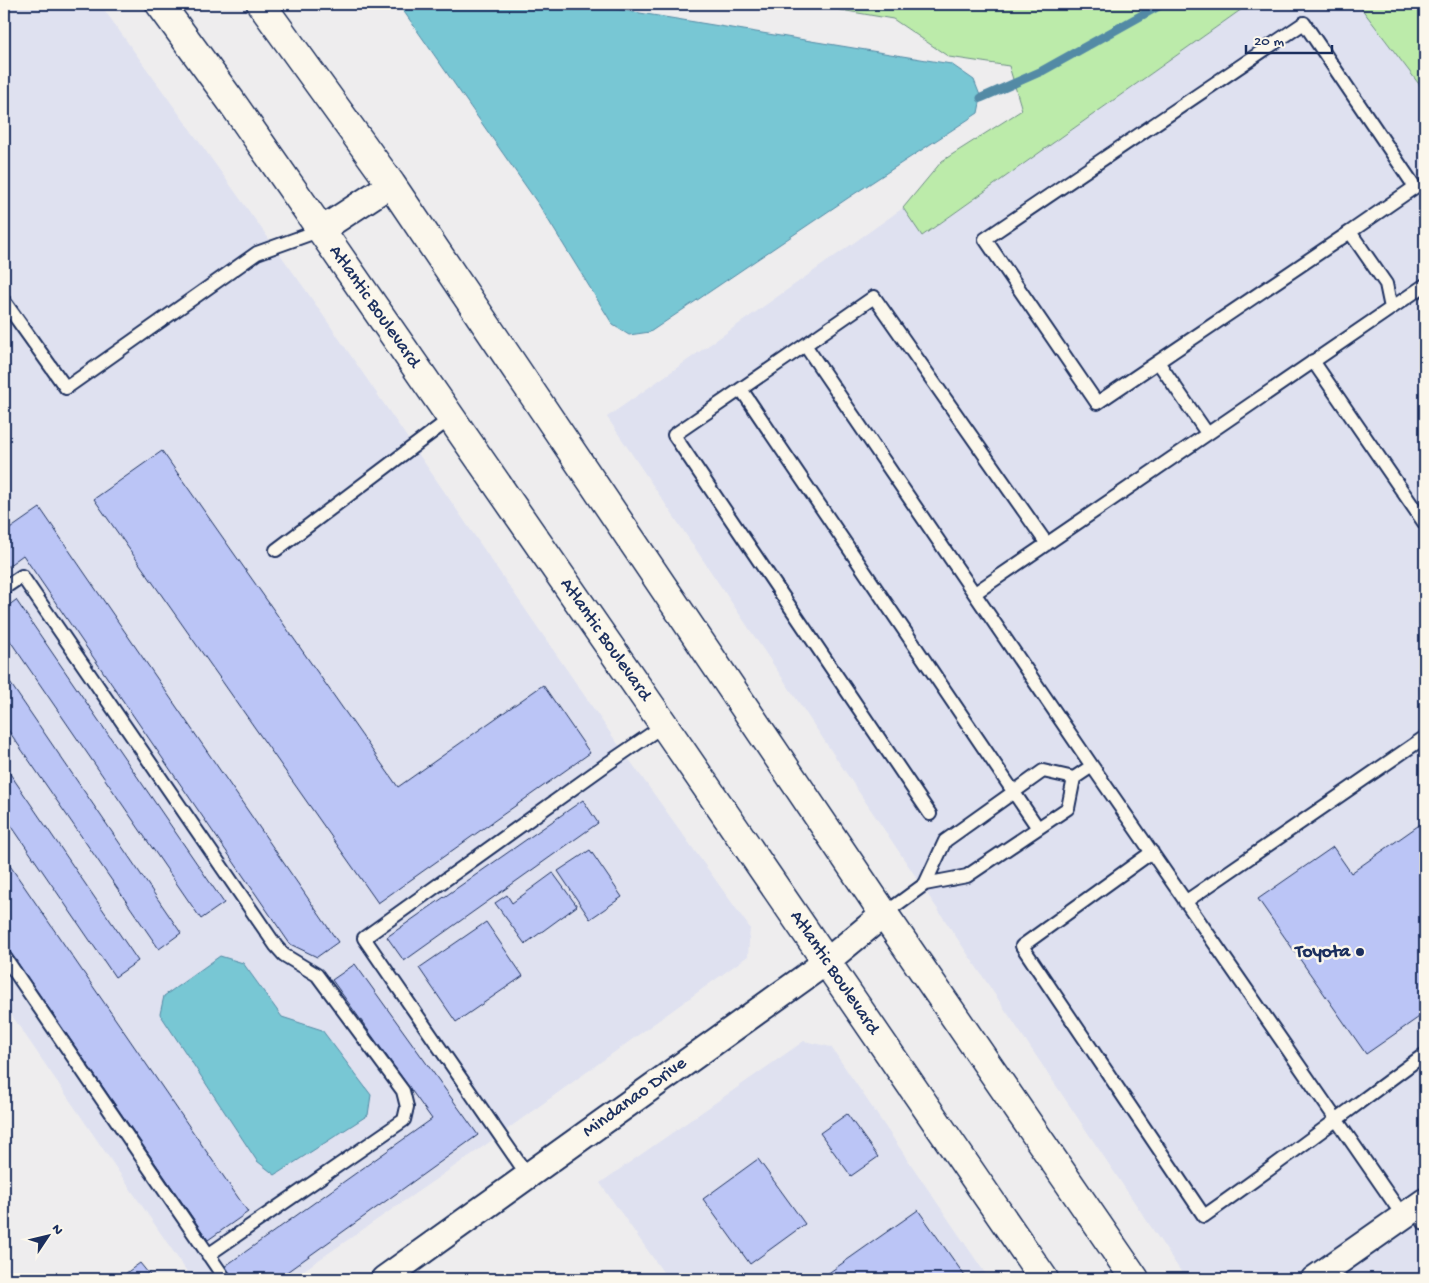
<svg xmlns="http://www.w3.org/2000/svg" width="1429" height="1283" viewBox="0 0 1429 1283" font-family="'Gochi Hand',sans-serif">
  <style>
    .built { fill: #dfe1f0 }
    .green { fill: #bcebaa; stroke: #6c8d84 }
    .water { fill: #78c7d4; stroke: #538aa5 }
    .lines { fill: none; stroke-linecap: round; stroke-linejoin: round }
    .stream { stroke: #538aa5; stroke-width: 9 }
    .building { fill: #bbc5f6; stroke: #1b2f5e }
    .lane-casing { stroke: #1b2f5e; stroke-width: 16 }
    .street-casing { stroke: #1b2f5e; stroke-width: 29 }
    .highway-casing { stroke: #1b2f5e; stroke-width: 31 }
    .lane { stroke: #fbf7ec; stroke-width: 12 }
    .street { stroke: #fbf7ec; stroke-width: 25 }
    .highway { stroke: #fbf7ec; stroke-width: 28 }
    .poi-dot { fill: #1b2f5e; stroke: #fbf7ec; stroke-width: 2 }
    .labels { text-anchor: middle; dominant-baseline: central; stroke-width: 5; stroke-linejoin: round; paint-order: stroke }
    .street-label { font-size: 19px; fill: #1b2f5e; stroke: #fbf7ec }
    .poi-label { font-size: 19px; font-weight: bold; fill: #1b2f5e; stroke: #fbf7ec; text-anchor: end }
  </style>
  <rect width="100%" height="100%" fill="#eeedee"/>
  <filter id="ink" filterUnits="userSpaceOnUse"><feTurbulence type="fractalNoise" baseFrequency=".02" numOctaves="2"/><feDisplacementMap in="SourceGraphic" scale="10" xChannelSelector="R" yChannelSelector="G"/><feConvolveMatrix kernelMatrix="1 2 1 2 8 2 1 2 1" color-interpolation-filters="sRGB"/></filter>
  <g filter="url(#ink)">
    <path class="built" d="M4 4H100L305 289 613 737 750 928 748 956 484 1146 291 1279H192L4 1004Z
      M1249 4H1358L1425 92V1279H1186L607 417 903 208 923 236Z
      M804 1041 831 1047 989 1279H668L600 1183Z"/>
    <path class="green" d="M806 4H1249L922 236 903 208 942 161 1022 110 1009 66 949 57 893 19Z
      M1358 4H1425V92Z"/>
    <path class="water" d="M401 4H585L951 64 974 80 981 98 978 113 848 198 650 332 629 335 613 325 539 205 400 6Z
      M220 956 243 963 282 1017 322 1030 371 1095 368 1115 275 1175 257 1161 160 1014 164 996Z"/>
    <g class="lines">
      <path class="stream" d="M981 98 1042 71 1162 4"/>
    </g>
    <path class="building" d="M162 451 398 787 543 685 590 753 378 903 94 499Z
      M40 508 338 942 317 957 290 944 23 555 4 569V533Z
      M16 600 224 903 201 919 4 632V609Z
      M4 674 181 933 159 949 4 724Z
      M4 765 138 961 115 977 4 815Z
      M583 800 598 823 404 961 387 937Z
      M1425 821V1005L1424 1006 1425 1013 1366 1054 1258 899 1333 847 1351 873Z
      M590 850 622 897 590 919 558 871Z
      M4 857 248 1212 208 1240 4 943Z
      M553 873 577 906 525 944 495 903 507 895 512 903Z
      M486 922 523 976 456 1022 419 968Z
      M355 964 478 1135 277 1279H233L224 1267 432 1119 332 980Z
      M847 1114 878 1157 851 1176 820 1133Z
      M758 1159 805 1224 750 1264 703 1199Z
      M918 1210 967 1279H820Z
      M140 1263 153 1279H118Z"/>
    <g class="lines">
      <g class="lane-casing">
        <path id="lane" d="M1350 232 1097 403 985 239 1304 23 1415 187 1350 232 1386 284 1391 308
          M4 301 66 388 257 253 321 230
          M805 345 874 297 1047 544
          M1313 361 1425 524
          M1158 362 1207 433
          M741 389 1038 828
          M276 550 451 418
          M4 588 22 576 276 946 284 955 317 975 403 1091 407 1107 404 1120 208 1255
          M975 593 1425 285
          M930 814 674 435 805 345 1092 766 1403 1216
          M1152 852 1022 946 1204 1216C1279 1164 1351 1108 1425 1054
          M925 884 945 841 1043 771 1074 778
          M1185 902 1425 737
          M884 914 925 884 967 876 1068 808 1074 778 1092 766
          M4 956 225 1279
          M528 1176 364 938 607 764 664 725
          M1414 1208 1425 1224"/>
      </g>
      <g class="street-casing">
        <path id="street" d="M321 230 391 184
          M384 1279 826 962 884 914
          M1314 1279 1425 1201"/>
      </g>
      <g class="highway-casing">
        <path id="highway" d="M160 4 231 101 321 230 664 725 1044 1279
          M261 4 391 184 884 914 1135 1279"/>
      </g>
      <use href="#lane" class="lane"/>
      <use href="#street" class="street"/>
      <use href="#highway" class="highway"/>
    </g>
  </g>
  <circle class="poi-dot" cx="1360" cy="952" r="5"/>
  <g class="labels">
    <g class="street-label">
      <text transform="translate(374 307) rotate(55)">Atlantic Boulevard</text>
      <text transform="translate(605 640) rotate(55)">Atlantic Boulevard</text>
      <text transform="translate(834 973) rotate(56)">Atlantic Boulevard</text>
      <text transform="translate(635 1098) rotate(-36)">Mindanao Drive</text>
    </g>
    <g class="poi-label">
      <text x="1350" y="952">Toyota</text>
    </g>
  </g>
  <rect width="1429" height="1283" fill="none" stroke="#fbf7ec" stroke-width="20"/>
  <rect x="10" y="10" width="1409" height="1263" fill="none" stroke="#1b2f5e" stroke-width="2" filter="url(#ink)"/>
  <g transform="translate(48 1236) rotate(55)" stroke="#fbf7ec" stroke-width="4" paint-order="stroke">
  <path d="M0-4L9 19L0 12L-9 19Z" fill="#1b2f5e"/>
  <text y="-8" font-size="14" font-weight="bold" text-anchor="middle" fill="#1b2f5e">N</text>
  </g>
  <path d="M1246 45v8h86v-8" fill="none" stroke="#1b2f5e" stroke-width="2.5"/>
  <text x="1254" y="45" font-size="15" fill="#1b2f5e" stroke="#fbf7ec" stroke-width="4" paint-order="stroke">20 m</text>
</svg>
